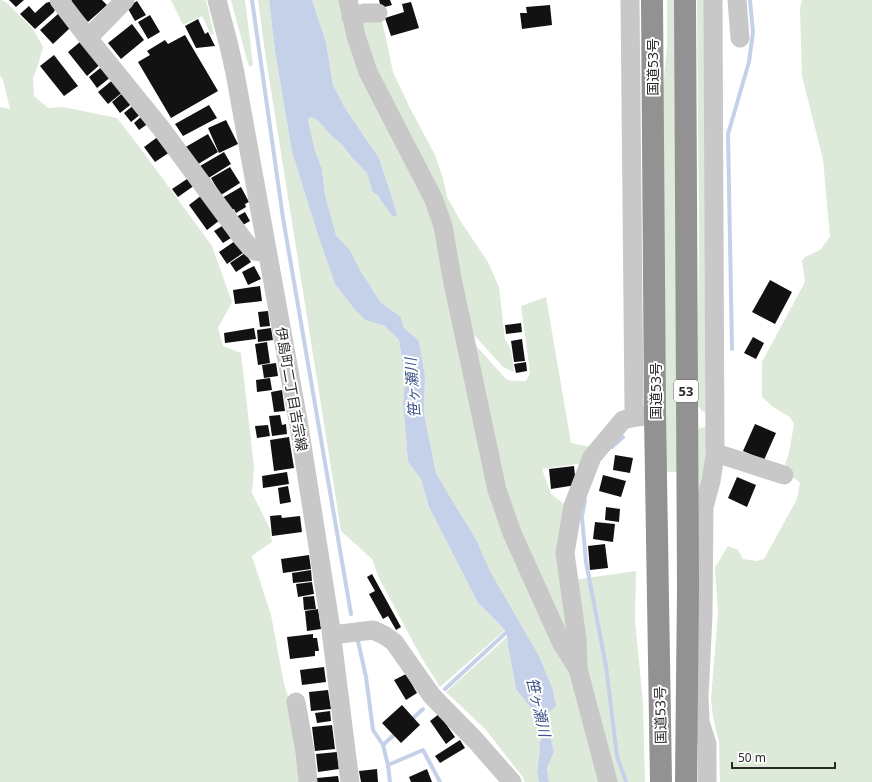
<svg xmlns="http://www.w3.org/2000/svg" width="872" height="782" viewBox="0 0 872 782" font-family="'Noto Sans','Noto Sans JP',sans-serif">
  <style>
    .green { fill: #dde9d9 }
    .water { fill: #c5d1e9 }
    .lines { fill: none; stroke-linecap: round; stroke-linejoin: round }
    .stream { stroke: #c5d1e9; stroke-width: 4 }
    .building { fill: #121212 }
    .minor { stroke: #c8c8c8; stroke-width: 19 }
    .highway { stroke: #929292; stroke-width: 22 }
    .labels { text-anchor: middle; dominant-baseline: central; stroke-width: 4; stroke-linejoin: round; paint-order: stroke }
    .shield { fill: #fff; stroke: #6b6b6b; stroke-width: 1 }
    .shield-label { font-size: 13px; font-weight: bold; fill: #2b2b2b }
    .street-label { font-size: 14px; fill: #2b2b2b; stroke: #fff }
    .water-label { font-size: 15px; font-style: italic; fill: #3d5689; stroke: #fff }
  </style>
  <rect width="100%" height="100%" fill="#fff"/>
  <path class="green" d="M0 0H2L7 3 33 29 43 47 38 65 33 78 34 96 48 108 63 107 117 118 141 149 212 246 232 302 218 328 223 346 241 353 254 467 252 493 270 529 272 542 252 556 271 615 284 684 294 716 304 782H0V107L10 109 3 80 0 76Z
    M171 0H206L214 34 211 35 202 16 183 25Z
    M231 0H245L253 65 249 67Z
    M258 0H269L275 51 292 152 317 232 335 284 355 310 366 319 385 326 399 340 405 379 403 404 408 462 421 479 429 507 478 603 505 630 440 687 421 657 378 576 372 559 341 531 265 52Z
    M312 0H344L432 201 494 492 573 670 603 782H549L547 768 554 752 548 726 547 714 552 687 539 656 490 571 476 539 453 502 436 473 424 414 425 376 419 341 403 327 400 317 381 303 360 270 350 250 336 235 325 195 322 169 315 151 308 119 311 117 317 120 329 133 344 147 353 159 367 173 372 191 397 215 391 194 379 158 345 108 333 85 326 42Z
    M667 0H676L680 472H665L661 109 667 46Z
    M697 0H705L706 413 701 410 697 404 699 244Z
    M802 0H872V782H720L719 742 713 717 711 699 718 614 715 567 728 546 738 550 743 559 756 561 764 559 797 499 800 483 790 474 785 464 789 453 794 424 790 417 773 407 762 397V362L805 282 802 261 805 257 820 250 830 237 823 159 802 76 800 8Z
    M364 15 381 16 393 72 410 108 435 155 443 178 447 197 461 222 488 262 499 287 505 339 511 350 514 372 503 367 467 327 455 277 359 35Z
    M546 297 571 443 592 447 584 463 542 469 551 494 568 507 572 638 566 640 516 531 469 338 507 380 516 381H526L530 373 521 306Z
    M705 427 709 429V433L705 452 704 492 694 497 696 434 699 428Z
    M636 571 635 620 643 703 645 782H612L583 669 572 580Z
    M507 637 508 646 516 689 542 722 543 736 539 744 540 749 537 772 539 782H525L522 776 486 730 446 692Z"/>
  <path class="water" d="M269 0H312L326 42 333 85 345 108 379 158 391 194 397 215 393 217 378 196 372 191 367 173 353 159 344 147 329 133 317 120 311 117 308 119 315 151 322 169 325 195 336 235 350 250 360 270 381 303 401 317 403 327 419 341 425 376 424 414 436 473 453 502 476 539 490 571 539 656 552 687 556 706 547 714 548 726 554 752 547 768 549 782H539L537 772 540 749 539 744 543 736 542 722 516 689 508 646 507 637 505 630 478 603 429 507 421 479 408 462 403 404 405 379 399 340 385 326 366 320 355 310 335 284 317 232 292 152 275 51Z"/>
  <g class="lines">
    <path class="stream" d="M252 0 283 218 351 614
      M732 349 728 134 749 62 753 32 750 0
      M612 447 623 437
      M585 500 582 517 586 562 606 666 617 756 626 782
      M358 641 366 677 373 730 383 745 388 765 390 782
      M445 689 509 630
      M410 721 423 709
      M383 745 397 732
      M388 765 423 750 440 782"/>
  </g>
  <path class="building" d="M9 0H24L16 7Z
    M72 0H102L107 5 88 22 70 2Z
    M379 0H390L392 5 381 8Z
    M137 1 146 15 135 21 127 7Z
    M49 2H51L55 9 54 12 35 29 20 14 29 6 35 13 46 3Z
    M411 2 419 28 391 36 385 18 404 12 402 4Z
    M550 5 552 25 522 29 520 13H527L526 7Z
    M58 14 70 28 53 44 40 30Z
    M150 15 160 32 148 39 138 22Z
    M198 19 205 34 208 32 215 46 196 48 185 26Z
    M132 24 144 40 121 59 108 43Z
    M185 35 218 91 171 118 138 62 150 55 147 51 165 40 168 44Z
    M80 42 102 63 87 76 68 52Z
    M54 55 78 86 64 96 40 66Z
    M104 65 112 76 97 88 89 77Z
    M115 78 124 91 108 104 98 92Z
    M125 91 134 102 120 113 112 102Z
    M135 104 142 113 131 122 124 113Z
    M209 105 217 118 183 136 175 124Z
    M143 115 149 123 139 130 134 123Z
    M226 120 238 144 219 153 208 128Z
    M208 134 218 152 195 166 184 148Z
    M159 136 170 152 155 162 144 147Z
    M224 152 231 164 207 179 200 166Z
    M230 167 240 183 221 195 211 178Z
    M190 177 195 185 178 197 172 189Z
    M241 187 249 202 245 204 246 207 236 213 234 209 232 210 222 198Z
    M202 195 220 220 207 230 189 205Z
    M245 212 250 221 241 226 236 217Z
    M222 226 231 238 223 243 214 231Z
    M235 241 243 253 227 264 219 252Z
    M245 253 251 262 236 272 230 263Z
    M254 266 261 279 248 285 242 272Z
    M770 280 792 292 775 324 752 312Z
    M260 286 262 301 235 304 233 290Z
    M268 311 270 326 260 327 258 312Z
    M521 323 522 332 506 334 505 325Z
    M254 328 256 339 225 343 224 333Z
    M271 328 273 340 258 342 257 330Z
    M753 337 764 343 756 359 744 353Z
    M522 339 525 361 514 362 511 341Z
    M267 342 270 363 258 365 255 344Z
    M526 362 527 371 516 373 514 364Z
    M276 363 278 376 264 378 262 365Z
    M270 378 272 390 257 392 256 380Z
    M282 390 285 411 274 412 271 392Z
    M280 415 282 425 286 424 287 434 272 436 269 416Z
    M755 424 776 433 764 460 743 451Z
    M268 425 270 436 257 438 255 426Z
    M289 437 294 468 274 471 270 440Z
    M615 455 633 458 630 473 613 470Z
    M574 466 576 485 551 489 549 469Z
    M287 472 289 484 263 488 262 476Z
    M603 475 626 481 621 497 599 491Z
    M737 477 756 485 747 507 728 498Z
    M288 486 291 502 280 504 278 488Z
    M606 507 620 509 619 522 605 520Z
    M281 515 282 518 300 516 302 532 272 536 270 516Z
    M595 522 615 524 613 542 593 539Z
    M605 544 608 568 590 570 588 546Z
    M309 555 311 569 283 573 281 559Z
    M311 570 312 581 293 583 292 573Z
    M372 574 401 627 396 630 388 616 383 619 369 594 375 591 367 577Z
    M312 582 314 594 298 597 296 584Z
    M314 596 316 609 304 610 303 597Z
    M318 609 321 629 307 631 305 611Z
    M313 634V638H317L319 651H315V656L290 659 287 637Z
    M324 667 326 682 302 685 300 670Z
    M406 674 417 693 406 700 394 680Z
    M328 690 331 709 311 711 309 692Z
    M402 705 420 725 401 743 382 723Z
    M330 711 331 721 317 723 315 713Z
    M439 714 455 737 446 744 430 721Z
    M332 725 335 749 315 751 312 727Z
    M460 740 465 748 440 763 435 756Z
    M337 752 339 769 318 772 316 754Z
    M377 769 378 782H361L359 771Z
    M427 769 432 782H411L409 777Z
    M338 776 339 782H317V778Z"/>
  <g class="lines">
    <path class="minor" d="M59 0 88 38 160 127 243 239C252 249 253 254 267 251
      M217 0 229 46 235 73 299 426 330 623 350 782
      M348 0 356 36 368 72 434 200 443 226 452 278 497 490 512 533 562 644 578 669
      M630 0 634 408 636 417 655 415
      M737 0 740 38
      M351 17 364 13H378
      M88 38 125 0
      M715 455H722L784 475
      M332 635 373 630 384 635 394 642 432 696 476 741 512 782
      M296 702 305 752 308 782
      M608 782 578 669 577 639 565 553 573 506 592 457 623 420 636 417
      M707 782V744L700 722 699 697 703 614 704 507 711 481 715 455 713 0"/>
    <path class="highway" d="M652 0 655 415 661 782
      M685 0 688 588 686 782"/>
  </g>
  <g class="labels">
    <rect class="shield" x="674" y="380" width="24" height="22" rx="3"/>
    <g class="shield-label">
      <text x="686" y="391">53</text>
    </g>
    <g class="street-label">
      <text transform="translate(652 67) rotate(-90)">国道53号</text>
      <text transform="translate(292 389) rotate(80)">伊島町二丁目吉宗線</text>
      <text transform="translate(655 391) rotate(-90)">国道53号</text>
      <text transform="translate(660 715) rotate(-91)">国道53号</text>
    </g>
    <g class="water-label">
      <text transform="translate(412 388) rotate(-94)">笹ヶ瀬川</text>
      <text transform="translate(539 707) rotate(77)">笹ヶ瀬川</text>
    </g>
  </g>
  <path d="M732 762v6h103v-6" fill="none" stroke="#2b2b2b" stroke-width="2"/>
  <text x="738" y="762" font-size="12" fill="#2b2b2b" stroke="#ffffff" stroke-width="3" paint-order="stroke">50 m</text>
</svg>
